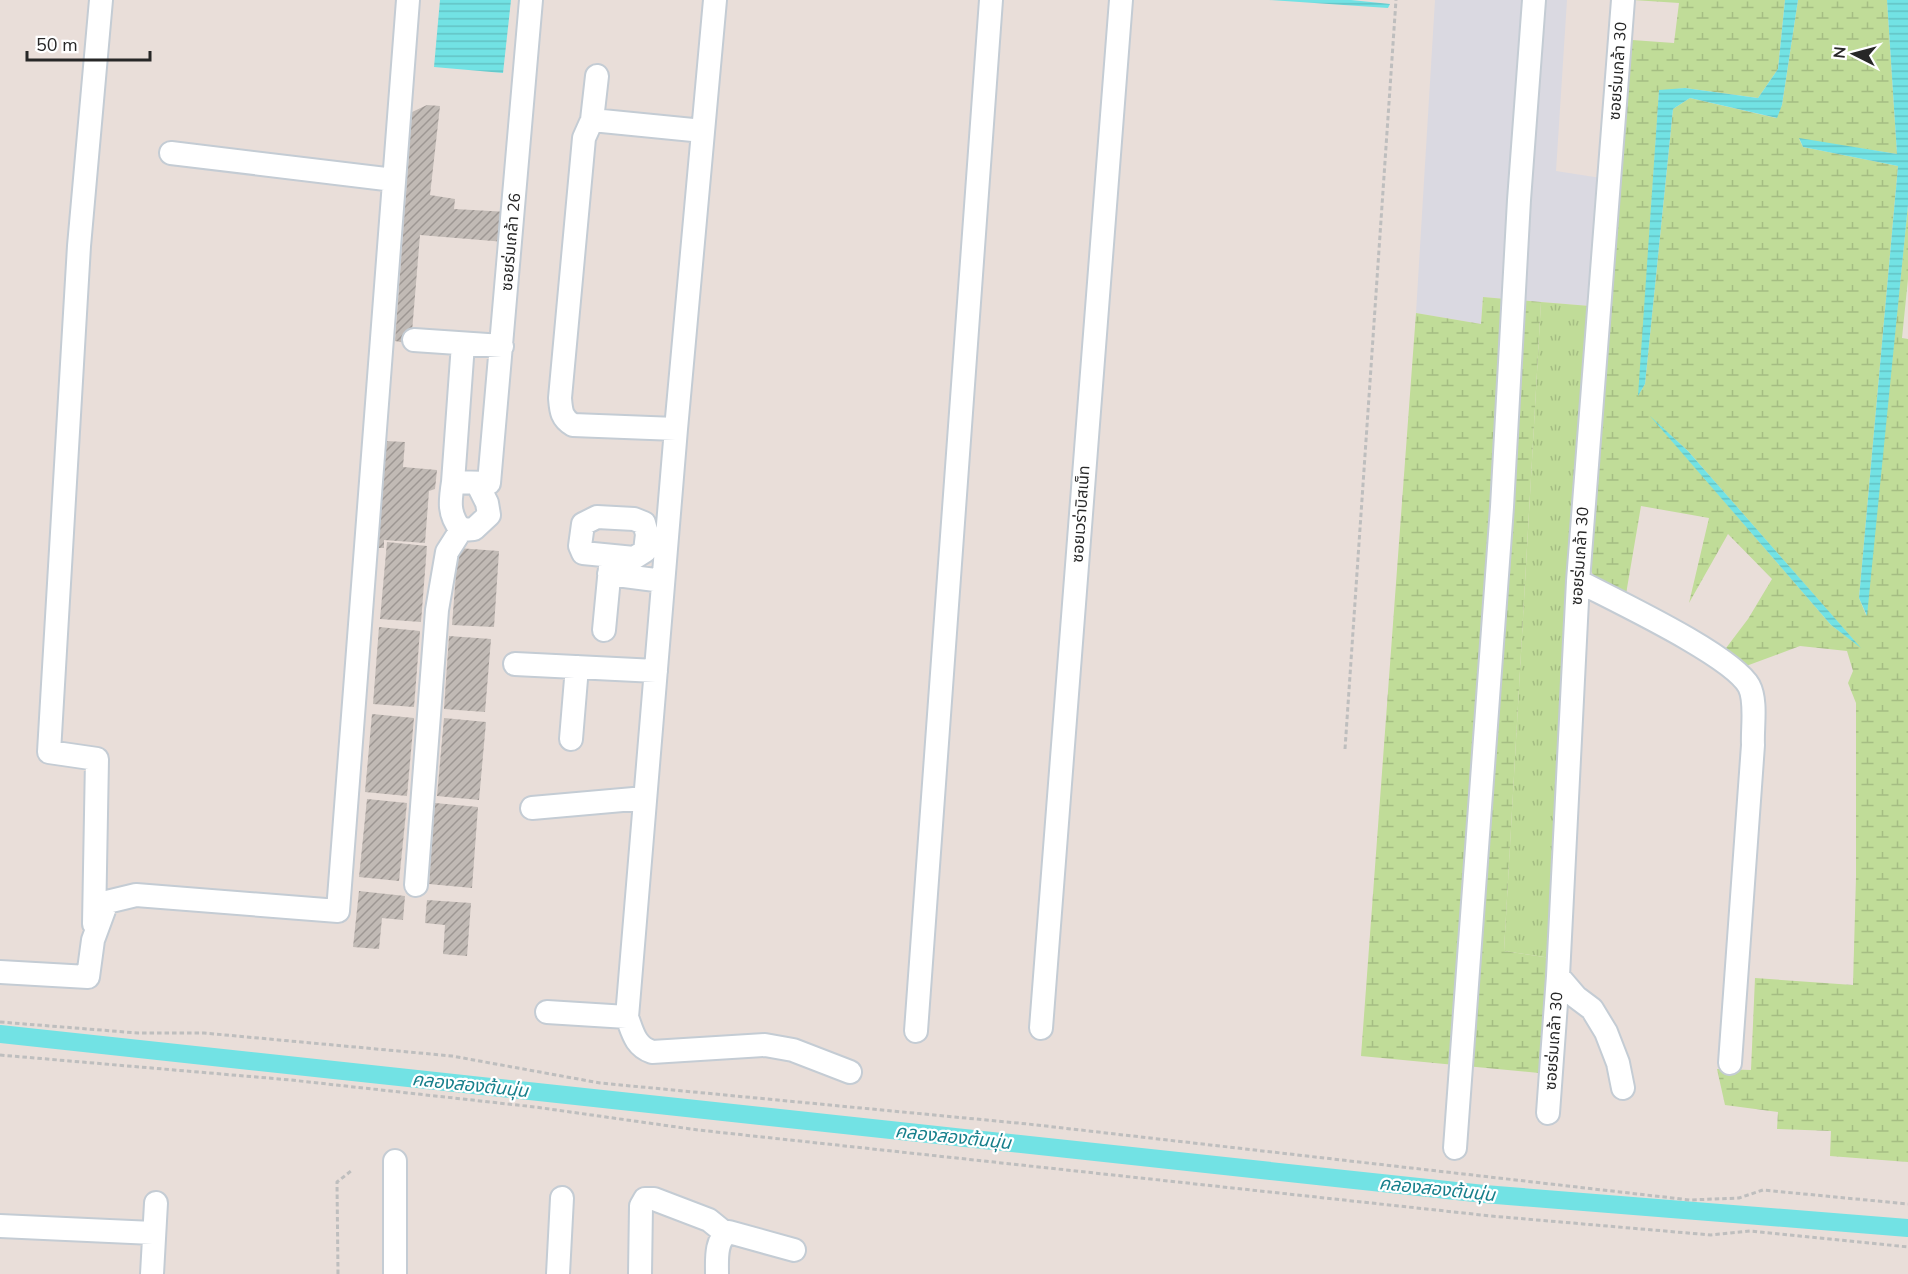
<svg xmlns="http://www.w3.org/2000/svg" width="1908" height="1274" viewBox="0 0 1908 1274" font-family="'Nunito Sans','Noto Sans Thai',sans-serif">
  <style>
    .industrial { fill: #dad9e1 }
    .grass { fill: url(#grass-tufts) }
    .wetland { fill: url(#wetland-marsh); fill-rule: evenodd }
    .water { fill: url(#water-rules) }
    .lines { fill: none; stroke-linecap: round; stroke-linejoin: round }
    .canal { stroke: #72e2e4; stroke-width: 18 }
    .building { fill: url(#building-hatch) }
    .minor-casing { stroke: #c4ccd4; stroke-width: 26 }
    .path { stroke: #bebebe; stroke-width: 3; stroke-dasharray: 4.5 3; stroke-linecap: butt }
    .minor { stroke: #fff; stroke-width: 22 }
    .labels { text-anchor: middle; dominant-baseline: central; stroke-width: 4.5; stroke-linejoin: round; paint-order: stroke }
    .street-label { font-size: 16px; fill: #272727; stroke: #fff }
    .water-label { font-size: 18px; font-style: italic; fill: #167f8b; stroke: #fff }
  </style>
  <defs>
    <pattern id="grass-tufts" width="24" height="20" patternUnits="userSpaceOnUse" patternTransform="scale(1.5)"><rect width="24" height="20" fill="#c0dc98"/><path d="M3 7l-1-3M5 7V3M7 7l1-3M15 17l-1-3M17 17v-4M19 17l1-3" fill="none" stroke="#a5bd83"/></pattern>
    <pattern id="wetland-marsh" width="20" height="14" patternUnits="userSpaceOnUse" patternTransform="scale(1.5)"><rect width="20" height="14" fill="#c0dc98"/><path d="M1 5h8M5 5V1M11 12h8M15 12V8" fill="none" stroke="#a5bd83"/></pattern>
    <pattern id="water-rules" width="6" height="5" patternUnits="userSpaceOnUse" patternTransform="scale(1.5)"><rect width="6" height="5" fill="#72e2e4"/><path d="M0 2.5h6" fill="none" stroke="#63c2c4"/></pattern>
    <pattern id="building-hatch" width="6" height="6" patternUnits="userSpaceOnUse" patternTransform="scale(1.5)"><rect width="6" height="6" fill="#c1bab5"/><path d="M-1 1l2-2M0 6l6-6M5 7l2-2" fill="none" stroke="#9d9793"/></pattern>
  </defs>
  <rect width="100%" height="100%" fill="#e9ded9"/>
  <path class="industrial" d="M1435 0H1567L1556 171 1601 178 1590 306 1483 297 1481 324 1416 313Z"/>
  <path class="grass" d="M1541 302 1590 306 1551 958 1504 951Z"/>
  <path class="wetland" d="M1633 0H1785L1778 69 1758 98 1685 88 1659 91 1639 394 1645 384 1673 109 1690 98 1776 118 1782 105 1798 0H1887L1897 154 1799 139 1803 147 1898 166 1859 598 1866 615 1908 205V279L1902 338 1908 339V1162L1830 1156 1831 1131 1777 1129 1778 1112 1725 1105 1717 1069 1751 1070 1755 978 1853 985 1856 877V703L1848 683 1853 671 1847 651 1800 646 1738 669 1720 656 1748 619 1772 579 1728 534 1689 603 1709 518 1641 506 1625 600 1603 594 1590 569 1632 40 1674 43 1679 3ZM1655 421 1688 451 1858 645 1831 625Z
    M1483 297 1541 302 1504 951 1551 958 1549 1074 1361 1056 1416 313 1481 324Z"/>
  <path class="water" d="M440 0H511L503 73 434 67Z
    M1269 0H1351L1390 4 1388 8Z
    M1785 0H1798L1782 105 1777 118 1690 98 1673 109 1645 384 1638 396 1659 90 1685 88 1758 98 1778 69Z
    M1887 0H1908V205L1867 616 1859 598 1898 166 1803 147 1799 138 1897 154Z
    M1650 416 1688 451 1861 648 1831 625Z"/>
  <g class="lines">
    <path class="canal" d="M0 1034 1484 1194 1908 1228"/>
  </g>
  <path class="building" d="M427 105 440 106 430 195 455 199 454 209 509 212 505 242 420 235 411 344 395 341 412 112Z
    M386 441 405 442 403 467 437 470 435 489 429 491 425 543 384 540V548H378Z
    M387 542 427 546 421 622 380 619Z
    M458 548 499 551 494 627 452 625Z
    M379 627 420 631 414 707 373 704Z
    M449 636 491 639 485 712 444 709Z
    M372 714 414 718 407 796 365 792Z
    M444 718 486 722 479 800 437 796Z
    M367 799 407 803 399 881 359 877Z
    M435 803 478 807 472 888 429 884Z
    M359 891 405 896 403 920 382 918 379 949 353 947Z
    M427 900 471 903 467 956 443 954 445 925 425 923Z"/>
  <g class="lines">
    <g class="minor-casing">
      <path id="minor" d="M715 0 676 429 627 1017C633 1033 635 1046 652 1052L765 1045 793 1050 850 1072
        M592 120 597 76
        M171 153 394 180
        M414 340 502 346
        M463 344 453 482 489 483 531 0
        M676 429 573 425C561 418 561 410 560 398L584 138 592 120 703 131
        M453 482C450 501 448 514 461 530L474 529 489 515 487 503 477 483
        M597 517 634 519 644 523 647 534 645 551 634 558 583 553 580 546 583 524Z
        M609 574 663 581
        M1578 581C1614 600 1732 655 1749 686 1757 701 1752 728 1753 745L1730 1063
        M604 630 611 557
        M515 664 656 671
        M571 739 577 667
        M532 808 645 798
        M416 885 437 610 447 552 461 530
        M94 924 97 759 49 752 79 246 101 0
        M0 972 88 977 93 940 107 902 136 895 338 911 408 0
        M1558 976 1576 997 1592 1009 1606 1032 1618 1063 1623 1088
        M547 1012 627 1017
        M1041 1028 1121 0
        M916 1031 991 0
        M1548 1113 1558 976 1578 581 1623 0
        M1455 1148 1502 507 1519 200 1534 0
        M0 1226 153 1233
        M152 1274 156 1203
        M395 1274V1161
        M558 1274 562 1198
        M640 1274 641 1206 645 1199H654L709 1220 725 1233
        M717 1274C717 1260 715 1239 729 1232L794 1250"/>
    </g>
    <path class="path" d="M1345 749 1396 0
      M0 1022 138 1033H204L452 1056 600 1083 1028 1124 1690 1200 1739 1198 1763 1190 1908 1204
      M0 1055 291 1080 535 1107 698 1130 1491 1216 1711 1235 1750 1231 1908 1247
      M338 1274 337 1182 351 1171"/>
    <use href="#minor" class="minor"/>
  </g>
  <g class="labels">
    <g class="street-label">
      <text transform="translate(1618 71) rotate(-86)">ซอยร่มเกล้า 30</text>
      <text transform="translate(511 242) rotate(-85)">ซอยร่มเกล้า 26</text>
      <text transform="translate(1081 514) rotate(-86)">ซอยเวร่าบิสเน็ท</text>
      <text transform="translate(1580 556) rotate(-86)">ซอยร่มเกล้า 30</text>
      <text transform="translate(1554 1041) rotate(-86)">ซอยร่มเกล้า 30</text>
    </g>
    <g class="water-label">
      <text transform="translate(470 1085) rotate(6)">คลองสองต้นนุ่น</text>
      <text transform="translate(953 1137) rotate(6)">คลองสองต้นนุ่น</text>
      <text transform="translate(1437 1189) rotate(6)">คลองสองต้นนุ่น</text>
    </g>
  </g>
  <g transform="translate(1854 54) rotate(276)" stroke="#ffffff" stroke-width="4.5" paint-order="stroke">
  <path d="M0-4.5L10 22L0 15L-10 22Z" fill="#272727"/>
  <text y="-9" font-size="16" font-weight="bold" text-anchor="middle" fill="#272727">N</text>
  </g>
  <path d="M27 51v9h123v-9" fill="none" stroke="#272727" stroke-width="3"/>
  <text x="36" y="51" font-size="18" fill="#272727" stroke="#ffffff" stroke-width="4.5" paint-order="stroke">50 m</text>
</svg>
